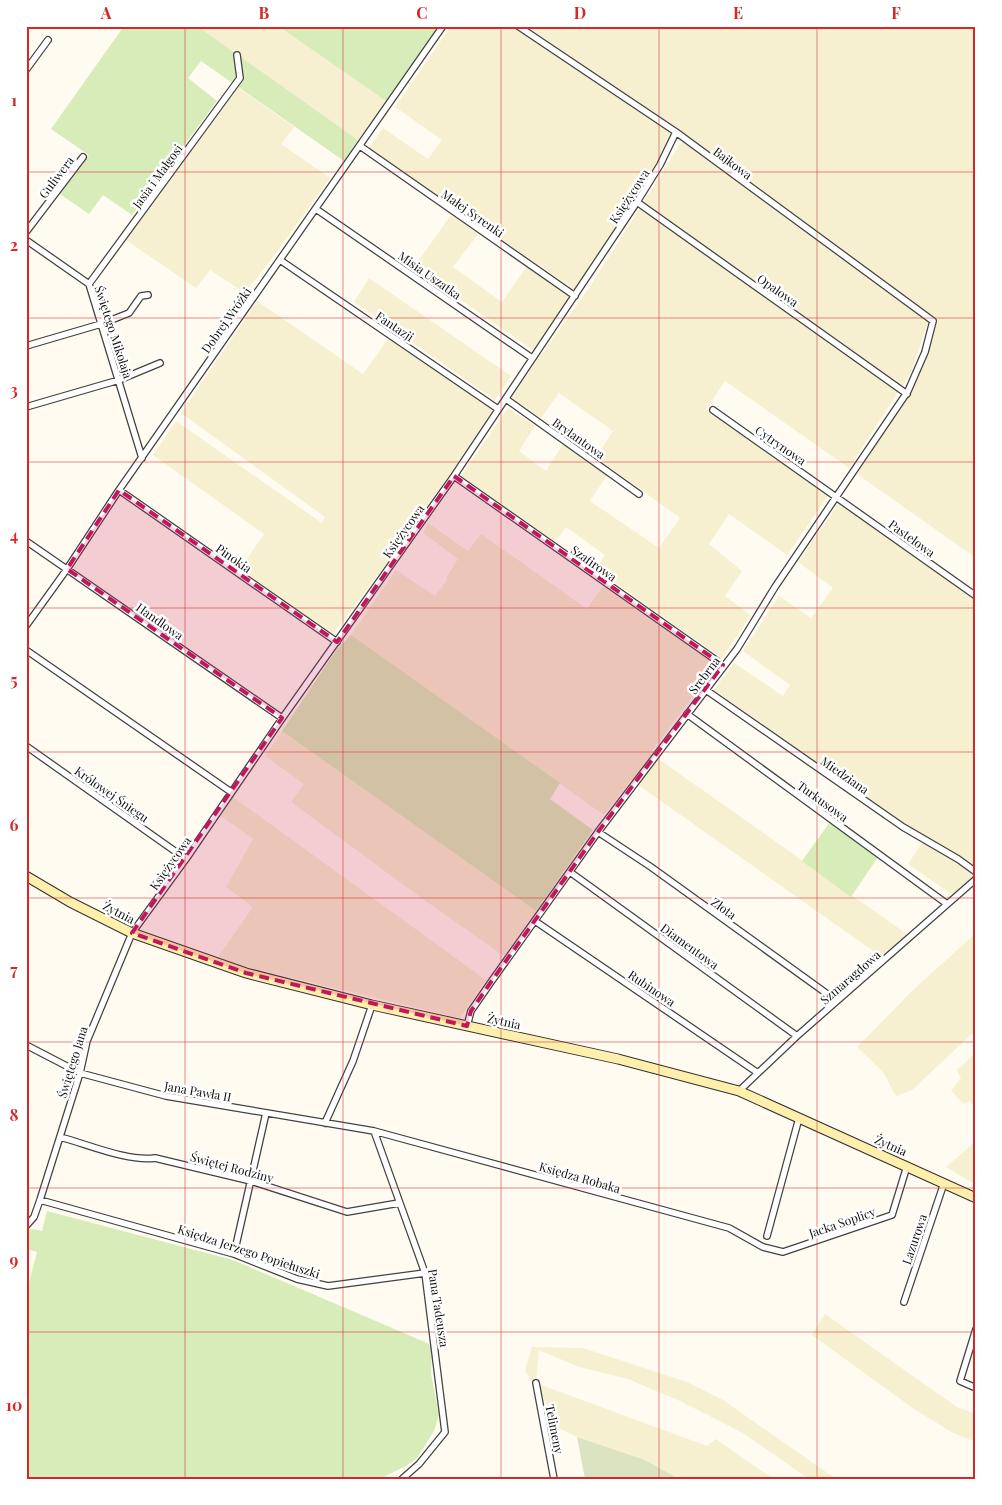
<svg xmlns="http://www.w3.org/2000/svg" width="1002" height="1505" viewBox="0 0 1002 1505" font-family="'Playfair Display',serif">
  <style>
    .farmland { fill: #f6f0d0 }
    .green { fill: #d7ecb9 }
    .cemetery { fill: #dbe3c0 }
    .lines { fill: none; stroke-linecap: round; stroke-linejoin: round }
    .street-casing { stroke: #424242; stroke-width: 8 }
    .secondary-casing { stroke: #313131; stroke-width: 11 }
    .street { stroke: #fff; stroke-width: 5.5 }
    .secondary { stroke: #ffefac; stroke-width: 9 }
    .marked { fill: #c2185b; fill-opacity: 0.2; stroke: #c2185b; stroke-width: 4; stroke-dasharray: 10 6; stroke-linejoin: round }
    .grid { fill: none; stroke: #d62828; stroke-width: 1; stroke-opacity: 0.55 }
    .labels { text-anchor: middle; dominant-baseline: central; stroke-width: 5; stroke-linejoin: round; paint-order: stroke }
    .street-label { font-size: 12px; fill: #0f0f0f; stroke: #fff }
    .neatline { fill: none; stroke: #d62828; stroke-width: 2 }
    .grid-label { font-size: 16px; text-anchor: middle; font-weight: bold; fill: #d62828 }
  </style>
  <rect width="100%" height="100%" fill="#fffbf1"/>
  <path class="farmland" d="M197 26H278L386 101 358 140Z
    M451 26H513L677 137 575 290 369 148 383 128 428 159 442 140 395 107Z
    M527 26H976V558L857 474 910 392 928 355 935 317 931 314 911 372 849 468 725 381 706 409 828 496 787 555 729 514 709 544 742 571 725 596 751 615 722 658 595 569 605 555 566 527 555 542 461 476 508 408 535 426 519 451 546 471 563 444 607 475 590 501 659 548 680 518 596 457 613 431 559 393 541 418 511 397 591 285 684 138Z
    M237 87 294 127 281 144 330 178 274 256 245 293 210 270 196 288 126 240Z
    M451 215 478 234 453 267 502 302 527 266 570 297 546 333 533 350 414 267Z
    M369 278 511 376 495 400 354 302Z
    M257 301 363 374 388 339 493 410 432 500 388 563 373 553 387 563 332 635 240 569 264 534 153 455 176 421 322 523 325 517 181 413Z
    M839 503 976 600V883L957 898 908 864 925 838 714 690 734 663 783 696 790 685 743 651 779 596 811 618 833 588 798 562Z
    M428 523 468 551 481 534 587 609 603 586 717 665 650 753 914 939 889 962 631 780 604 815 351 635 396 570 435 596 447 580 446 578 458 559 423 533Z
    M282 731 536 911 504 956 427 902 291 802 304 784 265 756Z
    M233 797 486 980 460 1018 243 966 218 957 253 907 226 887 253 839 221 816Z
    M976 933V1030L912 1090 896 1096 883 1072 857 1047 914 989Z
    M976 1052V1107L969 1101 964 1104 951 1091 961 1078 957 1070Z
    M976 1141V1185L946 1167Z
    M825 1314 957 1407 976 1414V1442L953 1433 914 1409 812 1335Z
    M532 1347 583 1348 687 1382 723 1400 836 1479H809L743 1433 680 1401 628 1379 579 1367 539 1350 536 1383 707 1446 716 1439 773 1479H679L645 1460 577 1437 553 1425 545 1400 525 1371Z"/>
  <path class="green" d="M124 26H197L358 140 344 161 201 61 188 78 217 101 132 215 103 195 89 214 60 194 89 155 51 129Z
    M278 26H441L386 101Z
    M351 635 560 783 550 799 593 830 536 911 282 731 337 649Z
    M830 822 878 857 851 897 802 861Z
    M47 1211 233 1260 432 1345 431 1374 439 1415 434 1431 417 1458 406 1466 379 1479H26V1294L37 1252 26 1249V1231L32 1229 42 1231Z"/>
  <path class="cemetery" d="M577 1437 645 1460 679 1479H585Z"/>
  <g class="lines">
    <g class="street-casing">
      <path id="street" d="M26 70 48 40
        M360 146 575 296
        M637 202 907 394
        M316 209 532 358
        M26 232 83 157
        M26 240 89 284 142 458
        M280 260 498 409
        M89 284 240 78 237 55
        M26 346 101 324 129 313 141 296 148 295
        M506 399 639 494
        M26 407 119 380 160 363
        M713 410 976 596
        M454 476 723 665
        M119 490 337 642
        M26 541 282 718
        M26 626 67 569 119 490 443 26
        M26 650 231 792
        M706 690 903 827 958 859 976 872
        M687 714 947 904
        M26 746 186 859
        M598 832 651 867 837 1001
        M570 872 797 1036
        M535 921 758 1073
        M467 1026 471 1011 491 982 598 832 737 649 775 587 908 391 925 352 933 321 676 132 518 26
        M26 1045 80 1073 166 1096 374 1131 729 1228 763 1247 783 1252 892 1215 907 1166
        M739 1091 797 1036 976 879
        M325 1123 353 1061 372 1005
        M374 1131 425 1273 445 1432 419 1464 402 1479
        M60 1137C87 1144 128 1162 155 1158L251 1181 347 1212 399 1203
        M40 1200 234 1254 297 1279 328 1286 425 1273
        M26 1226 34 1217 40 1200 80 1073 87 1041 132 933 186 859 281 720 454 476 637 202 660 165 676 132
        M767 1236 799 1118
        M234 1254 266 1113
        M904 1302 944 1183
        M976 1329 960 1381 976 1388
        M536 1383 554 1479"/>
    </g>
    <g class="secondary-casing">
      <path id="secondary" d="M26 876 70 902 132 933 246 973 372 1005 618 1059 739 1091 976 1198"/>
    </g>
    <use href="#street" class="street"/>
    <use href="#secondary" class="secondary"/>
  </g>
  <path class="marked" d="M454 476 723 665 598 832 491 982 471 1011 467 1026 246 973 132 933 282 718 67 569 119 490 337 642Z"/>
  <path class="grid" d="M185 26V1479M343 26V1479M501 26V1479M659 26V1479M817 26V1479M26 172H976M26 318H976M26 462H976M26 608H976M26 752H976M26 898H976M26 1042H976M26 1188H976M26 1332H976"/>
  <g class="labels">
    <g class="street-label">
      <text transform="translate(733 163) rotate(37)">Bajkowa</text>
      <text transform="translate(157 176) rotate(-54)">Jasia i Małgosi</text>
      <text transform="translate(56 177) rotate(-53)">Guliwera</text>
      <text transform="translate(629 196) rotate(-57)">Księżycowa</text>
      <text transform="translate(473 213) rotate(35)">Małej Syrenki</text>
      <text transform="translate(430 275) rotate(35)">Misia Uszatka</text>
      <text transform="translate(778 290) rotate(35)">Opalowa</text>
      <text transform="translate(226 320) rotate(-55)">Dobrej Wróżki</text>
      <text transform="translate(395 326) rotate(34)">Fantazji</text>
      <text transform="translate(114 332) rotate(72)">Świętego Mikołaja</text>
      <text transform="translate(579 438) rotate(35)">Brylantowa</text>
      <text transform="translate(781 445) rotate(35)">Cytrynowa</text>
      <text transform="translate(403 531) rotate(-55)">Księżycowa</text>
      <text transform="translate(912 538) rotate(36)">Pastelowa</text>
      <text transform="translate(234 558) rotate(35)">Pinokia</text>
      <text transform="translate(594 563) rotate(35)">Szafirowa</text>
      <text transform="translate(160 621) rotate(35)">Handlowa</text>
      <text transform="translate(704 675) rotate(-53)">Srebrna</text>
      <text transform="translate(845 775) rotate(35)">Miedziana</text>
      <text transform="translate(112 794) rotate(35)">Królowej Śniegu</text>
      <text transform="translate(823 801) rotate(36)">Turkusowa</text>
      <text transform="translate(170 863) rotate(-55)">Księżycowa</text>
      <text transform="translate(724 908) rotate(36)">Złota</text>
      <text transform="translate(119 912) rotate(27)">Żytnia</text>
      <text transform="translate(690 946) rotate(36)">Diamentowa</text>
      <text transform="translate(850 977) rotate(-41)">Szmaragdowa</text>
      <text transform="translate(652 988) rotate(34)">Rubinowa</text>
      <text transform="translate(504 1021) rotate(12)">Żytnia</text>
      <text transform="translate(72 1062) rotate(-73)">Świętego Jana</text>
      <text transform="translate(198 1091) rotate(10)">Jana Pawła II</text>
      <text transform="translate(891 1145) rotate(24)">Żytnia</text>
      <text transform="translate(232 1167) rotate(15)">Świętej Rodziny</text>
      <text transform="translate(580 1177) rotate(16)">Księdza Robaka</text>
      <text transform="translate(842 1222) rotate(-19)">Jacka Soplicy</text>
      <text transform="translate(914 1239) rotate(-71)">Lazurowa</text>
      <text transform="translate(249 1251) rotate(18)">Księdza Jerzego Popiełuszki</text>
      <text transform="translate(439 1308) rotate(81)">Pana Tadeusza</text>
      <text transform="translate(555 1429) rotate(79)">Telimeny</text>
    </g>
  </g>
  <rect width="1002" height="1505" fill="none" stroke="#ffffff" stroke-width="55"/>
  <rect x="28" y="28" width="946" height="1450" class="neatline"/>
  <g class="grid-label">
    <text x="106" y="19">A</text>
    <text x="264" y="19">B</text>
    <text x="422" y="19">C</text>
    <text x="580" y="19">D</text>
    <text x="738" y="19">E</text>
    <text x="896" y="19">F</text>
    <text x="14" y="106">1</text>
    <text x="14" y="251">2</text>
    <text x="14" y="396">3</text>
    <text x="14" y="541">4</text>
    <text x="14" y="686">5</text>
    <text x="14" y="831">6</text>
    <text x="14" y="976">7</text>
    <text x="14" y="1121">8</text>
    <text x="14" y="1266">9</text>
    <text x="14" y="1411">10</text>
  </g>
</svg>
